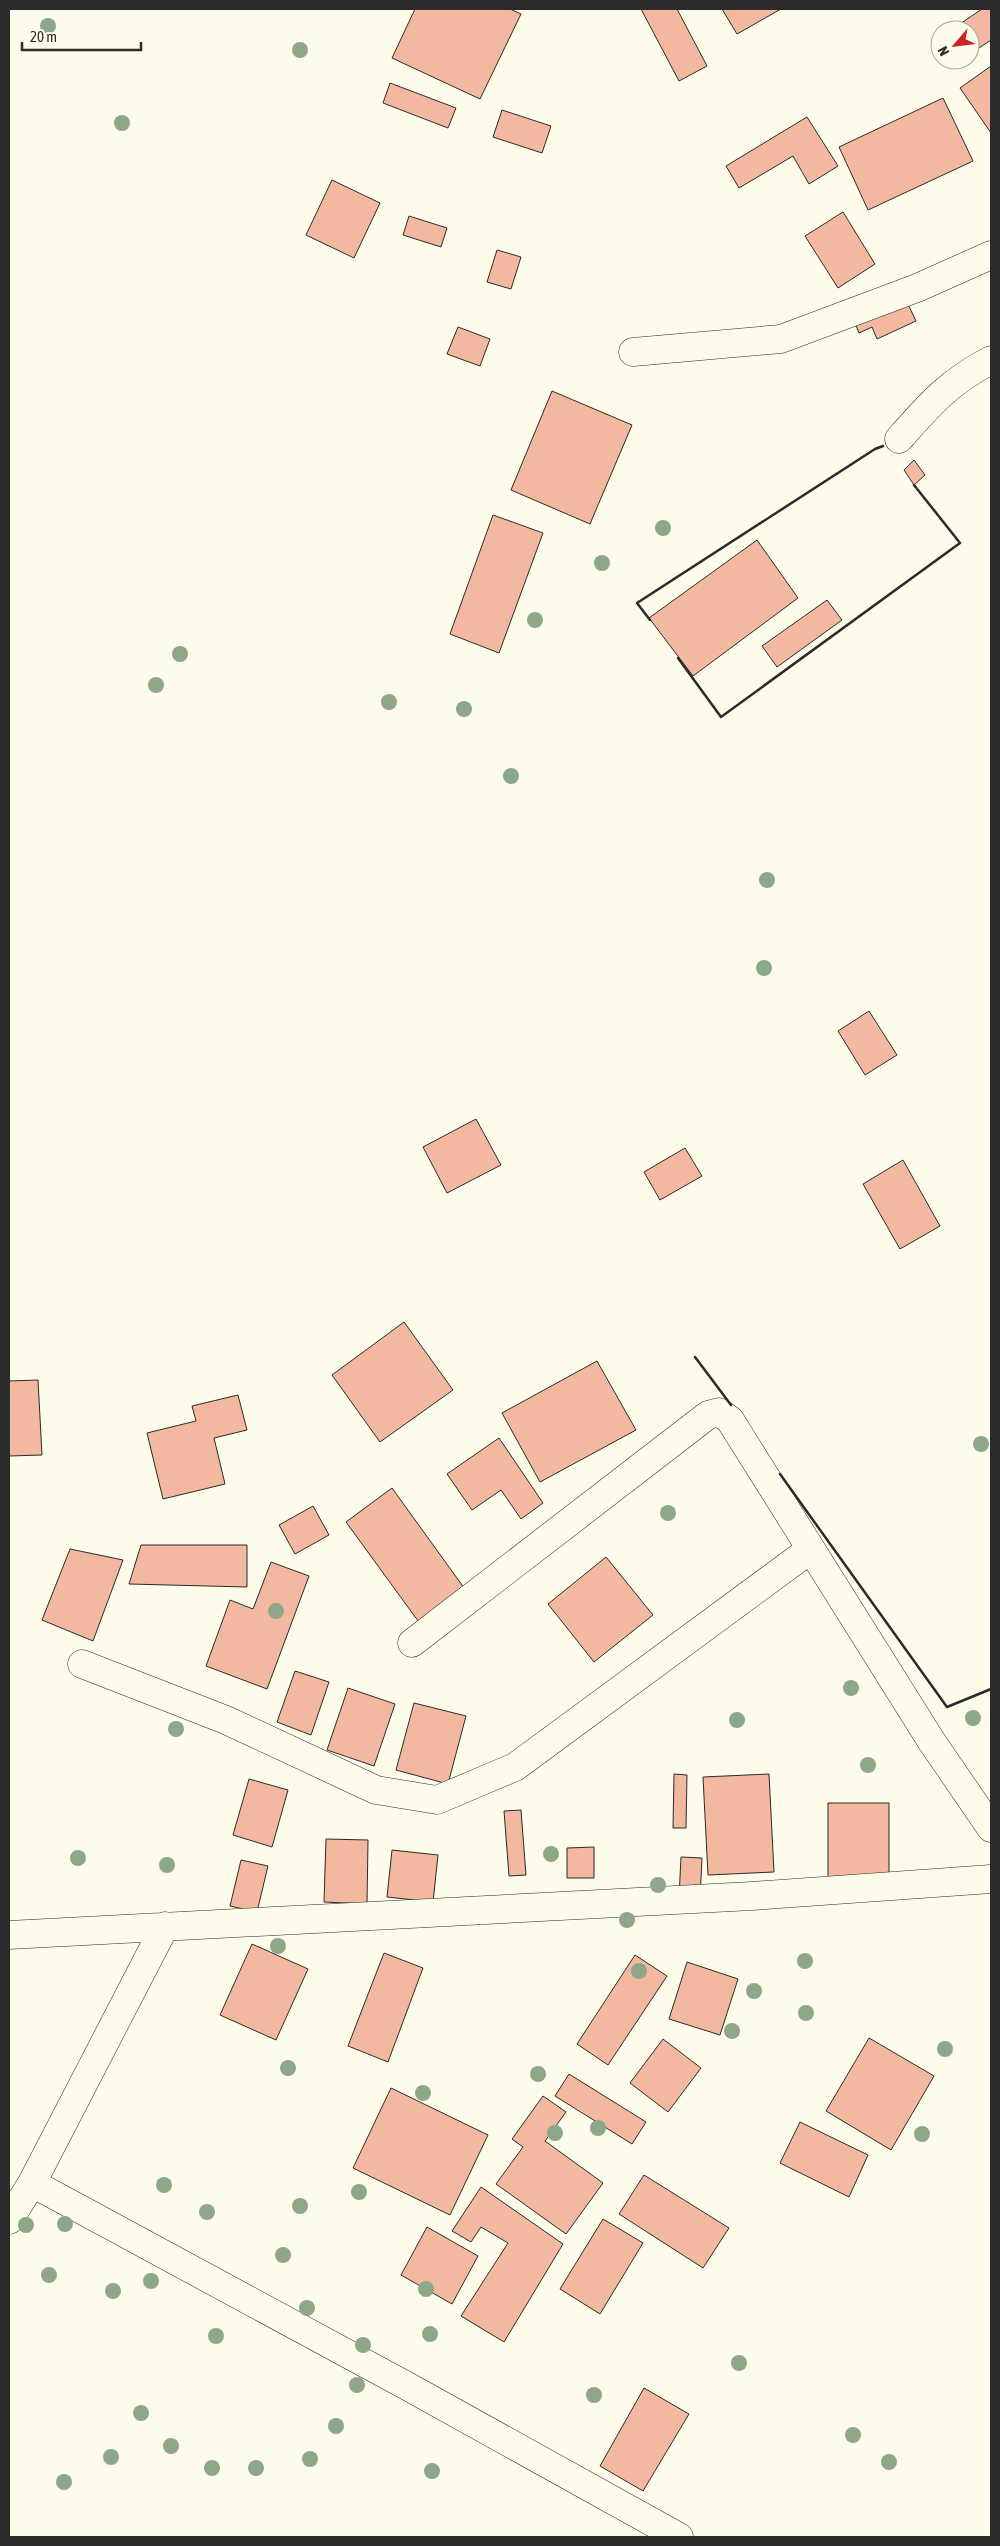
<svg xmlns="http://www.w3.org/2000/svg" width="1000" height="2546" viewBox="0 0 1000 2546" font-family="'Asap Condensed',sans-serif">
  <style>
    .building { fill: #f2b8a0; stroke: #2b2b2b }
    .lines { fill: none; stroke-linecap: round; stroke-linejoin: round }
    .minor-casing { stroke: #2b2b2b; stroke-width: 29 }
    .minor { stroke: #fdfbea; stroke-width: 28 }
    .wall { stroke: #2b2b2b; stroke-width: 2.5 }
    .tree { fill: #8ea78a }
  </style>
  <rect width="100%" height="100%" fill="#fdfbea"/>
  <path class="building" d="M415 9H510L521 14 480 99 392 58Z
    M641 9H677L707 66 679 81Z
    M722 9H781L737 34Z
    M982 9H991V40L970 54V30H951Z
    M991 66V133L960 88Z
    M390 83 456 108 448 128 383 103Z
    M943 98 973 161 868 210 839 147Z
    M502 110 551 126 542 153 493 137Z
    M807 117 838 166 809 184 793 156 739 188 726 166Z
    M332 180 380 203 354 258 306 235Z
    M843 212 875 264 838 288 805 236Z
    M409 216 447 228 441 247 403 235Z
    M497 250 521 257 511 289 487 282Z
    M906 300 916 321 877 339 872 327 859 333 855 323Z
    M458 327 490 339 480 366 447 354Z
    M552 391 632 425 590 524 511 490Z
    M914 460 925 475 914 485 904 470Z
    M493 515 543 533 499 653 450 634Z
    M757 540 798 598 693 676 649 618Z
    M827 600 842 620 777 667 762 646Z
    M869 1011 897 1055 865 1075 838 1031Z
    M476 1119 501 1165 447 1193 423 1147Z
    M685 1148 702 1176 660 1200 644 1172Z
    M903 1160 940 1226 900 1249 863 1184Z
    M404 1322 453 1390 380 1442 332 1375Z
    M597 1361 636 1430 540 1482 502 1413Z
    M38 1380 42 1455 9 1456V1381Z
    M238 1395 247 1430 214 1438 225 1484 163 1499 147 1433 196 1421 192 1406Z
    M499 1438 543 1503 521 1519 501 1490 472 1510 447 1474Z
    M392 1488 467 1592 421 1625 346 1522Z
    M313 1506 329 1535 295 1554 279 1525Z
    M141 1545H247V1587L129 1584Z
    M70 1549 123 1560 93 1641 42 1620Z
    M606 1557 653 1615 594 1662 548 1604Z
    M271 1562 309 1576 267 1689 206 1666 230 1600 253 1609Z
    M295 1671 329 1682 311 1735 277 1722Z
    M348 1688 395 1704 374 1766 327 1750Z
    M414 1703 466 1716 448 1784 396 1770Z
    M674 1774 687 1775 686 1828H673Z
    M769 1774 774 1872 708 1875 703 1777Z
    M249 1779 288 1790 272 1847 233 1835Z
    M828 1803H889V1879L828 1878Z
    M521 1810 526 1875 509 1876 504 1811Z
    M326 1839 368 1840 367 1904 324 1902Z
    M594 1847V1878H567V1848Z
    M392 1850 438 1855 433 1902 387 1897Z
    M681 1857 702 1858 700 1900 679 1898Z
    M241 1860 268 1866 257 1912 230 1906Z
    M252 1944 308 1969 276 2040 220 2015Z
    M384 1953 423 1968 388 2062 348 2046Z
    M635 1955 667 1976 608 2065 577 2044Z
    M687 1962 738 1979 720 2035 669 2019Z
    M869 2038 934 2076 891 2150 826 2111Z
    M663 2039 701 2068 668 2112 630 2083Z
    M569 2074 646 2122 632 2144 555 2096Z
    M391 2088 488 2135 450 2215 353 2168Z
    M543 2096 566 2112 545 2141 603 2183 566 2234 496 2184 523 2147 512 2139Z
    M800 2122 868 2155 849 2197 780 2163Z
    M644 2175 729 2228 703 2268 619 2214Z
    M481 2187 563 2244 504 2342 461 2316 508 2243 481 2227 471 2242 452 2231Z
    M603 2219 643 2243 600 2314 560 2289Z
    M427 2227 478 2256 452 2304 401 2275Z
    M644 2388 689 2414 643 2491 600 2466Z"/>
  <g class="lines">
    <g class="minor-casing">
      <path id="minor" d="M633 352 781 339 917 288 991 255
        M899 439C930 404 949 382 991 360
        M412 1643 708 1415 719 1412 730 1420 932 1742 991 1828
        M82 1664 226 1720 376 1790 437 1800 515 1767 811 1549
        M9 1935 752 1896 991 1879
        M32 2183 407 2386 679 2537
        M9 2220 32 2183 165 1926"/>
    </g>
    <use href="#minor" class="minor"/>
    <path class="wall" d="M650 620 637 603 875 449 883 446
      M678 658 721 717 960 543 914 485
      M695 1357 731 1405
      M780 1474 947 1707 991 1689"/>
  </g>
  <g class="tree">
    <circle cx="48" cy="26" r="8"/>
    <circle cx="300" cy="50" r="8"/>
    <circle cx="122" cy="123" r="8"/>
    <circle cx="663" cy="528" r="8"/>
    <circle cx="602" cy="563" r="8"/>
    <circle cx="535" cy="620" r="8"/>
    <circle cx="180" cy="654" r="8"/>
    <circle cx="156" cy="685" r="8"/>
    <circle cx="389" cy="702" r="8"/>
    <circle cx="464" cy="709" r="8"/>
    <circle cx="511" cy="776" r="8"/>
    <circle cx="767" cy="880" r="8"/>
    <circle cx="764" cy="968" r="8"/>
    <circle cx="981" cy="1444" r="8"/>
    <circle cx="668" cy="1513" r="8"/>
    <circle cx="276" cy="1611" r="8"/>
    <circle cx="851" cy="1688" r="8"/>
    <circle cx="973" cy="1718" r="8"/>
    <circle cx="737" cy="1720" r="8"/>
    <circle cx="176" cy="1729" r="8"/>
    <circle cx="868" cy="1765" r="8"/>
    <circle cx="551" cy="1854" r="8"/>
    <circle cx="78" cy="1858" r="8"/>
    <circle cx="167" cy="1865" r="8"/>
    <circle cx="658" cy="1885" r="8"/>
    <circle cx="627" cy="1920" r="8"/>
    <circle cx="278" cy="1946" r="8"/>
    <circle cx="805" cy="1961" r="8"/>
    <circle cx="639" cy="1971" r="8"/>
    <circle cx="754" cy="1991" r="8"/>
    <circle cx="806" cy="2013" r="8"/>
    <circle cx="732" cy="2031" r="8"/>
    <circle cx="945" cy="2049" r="8"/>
    <circle cx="288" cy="2068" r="8"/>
    <circle cx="538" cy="2074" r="8"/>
    <circle cx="423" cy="2093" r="8"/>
    <circle cx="598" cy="2128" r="8"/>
    <circle cx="555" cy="2133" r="8"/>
    <circle cx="922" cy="2134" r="8"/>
    <circle cx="164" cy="2185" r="8"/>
    <circle cx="359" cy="2192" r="8"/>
    <circle cx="300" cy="2206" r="8"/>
    <circle cx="207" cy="2212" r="8"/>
    <circle cx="65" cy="2224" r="8"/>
    <circle cx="26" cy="2225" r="8"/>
    <circle cx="283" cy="2255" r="8"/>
    <circle cx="49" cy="2275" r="8"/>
    <circle cx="151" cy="2281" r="8"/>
    <circle cx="426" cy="2289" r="8"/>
    <circle cx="113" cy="2291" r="8"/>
    <circle cx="307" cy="2308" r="8"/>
    <circle cx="430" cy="2334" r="8"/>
    <circle cx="216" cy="2336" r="8"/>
    <circle cx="363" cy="2345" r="8"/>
    <circle cx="739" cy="2363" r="8"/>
    <circle cx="357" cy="2385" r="8"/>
    <circle cx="594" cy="2395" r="8"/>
    <circle cx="141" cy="2413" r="8"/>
    <circle cx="336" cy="2426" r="8"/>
    <circle cx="853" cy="2435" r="8"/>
    <circle cx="171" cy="2446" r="8"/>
    <circle cx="111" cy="2457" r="8"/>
    <circle cx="310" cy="2459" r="8"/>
    <circle cx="889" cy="2462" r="8"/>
    <circle cx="212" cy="2468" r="8"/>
    <circle cx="256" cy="2468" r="8"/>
    <circle cx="432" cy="2471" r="8"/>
    <circle cx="64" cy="2482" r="8"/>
  </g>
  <rect width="1000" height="2546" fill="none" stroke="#2b2b2b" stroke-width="20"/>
  <g transform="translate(955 45) rotate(242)"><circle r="24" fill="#fdfbea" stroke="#a9a89e"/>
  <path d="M0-4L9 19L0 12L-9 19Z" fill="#c62828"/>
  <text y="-8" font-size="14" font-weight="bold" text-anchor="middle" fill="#2b2b2b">N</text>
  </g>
  <path d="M22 42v8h119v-8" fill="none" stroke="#2b2b2b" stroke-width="2.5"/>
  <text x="30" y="42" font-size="15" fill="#2b2b2b" stroke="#fdfbea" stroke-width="4" paint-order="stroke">20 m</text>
</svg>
